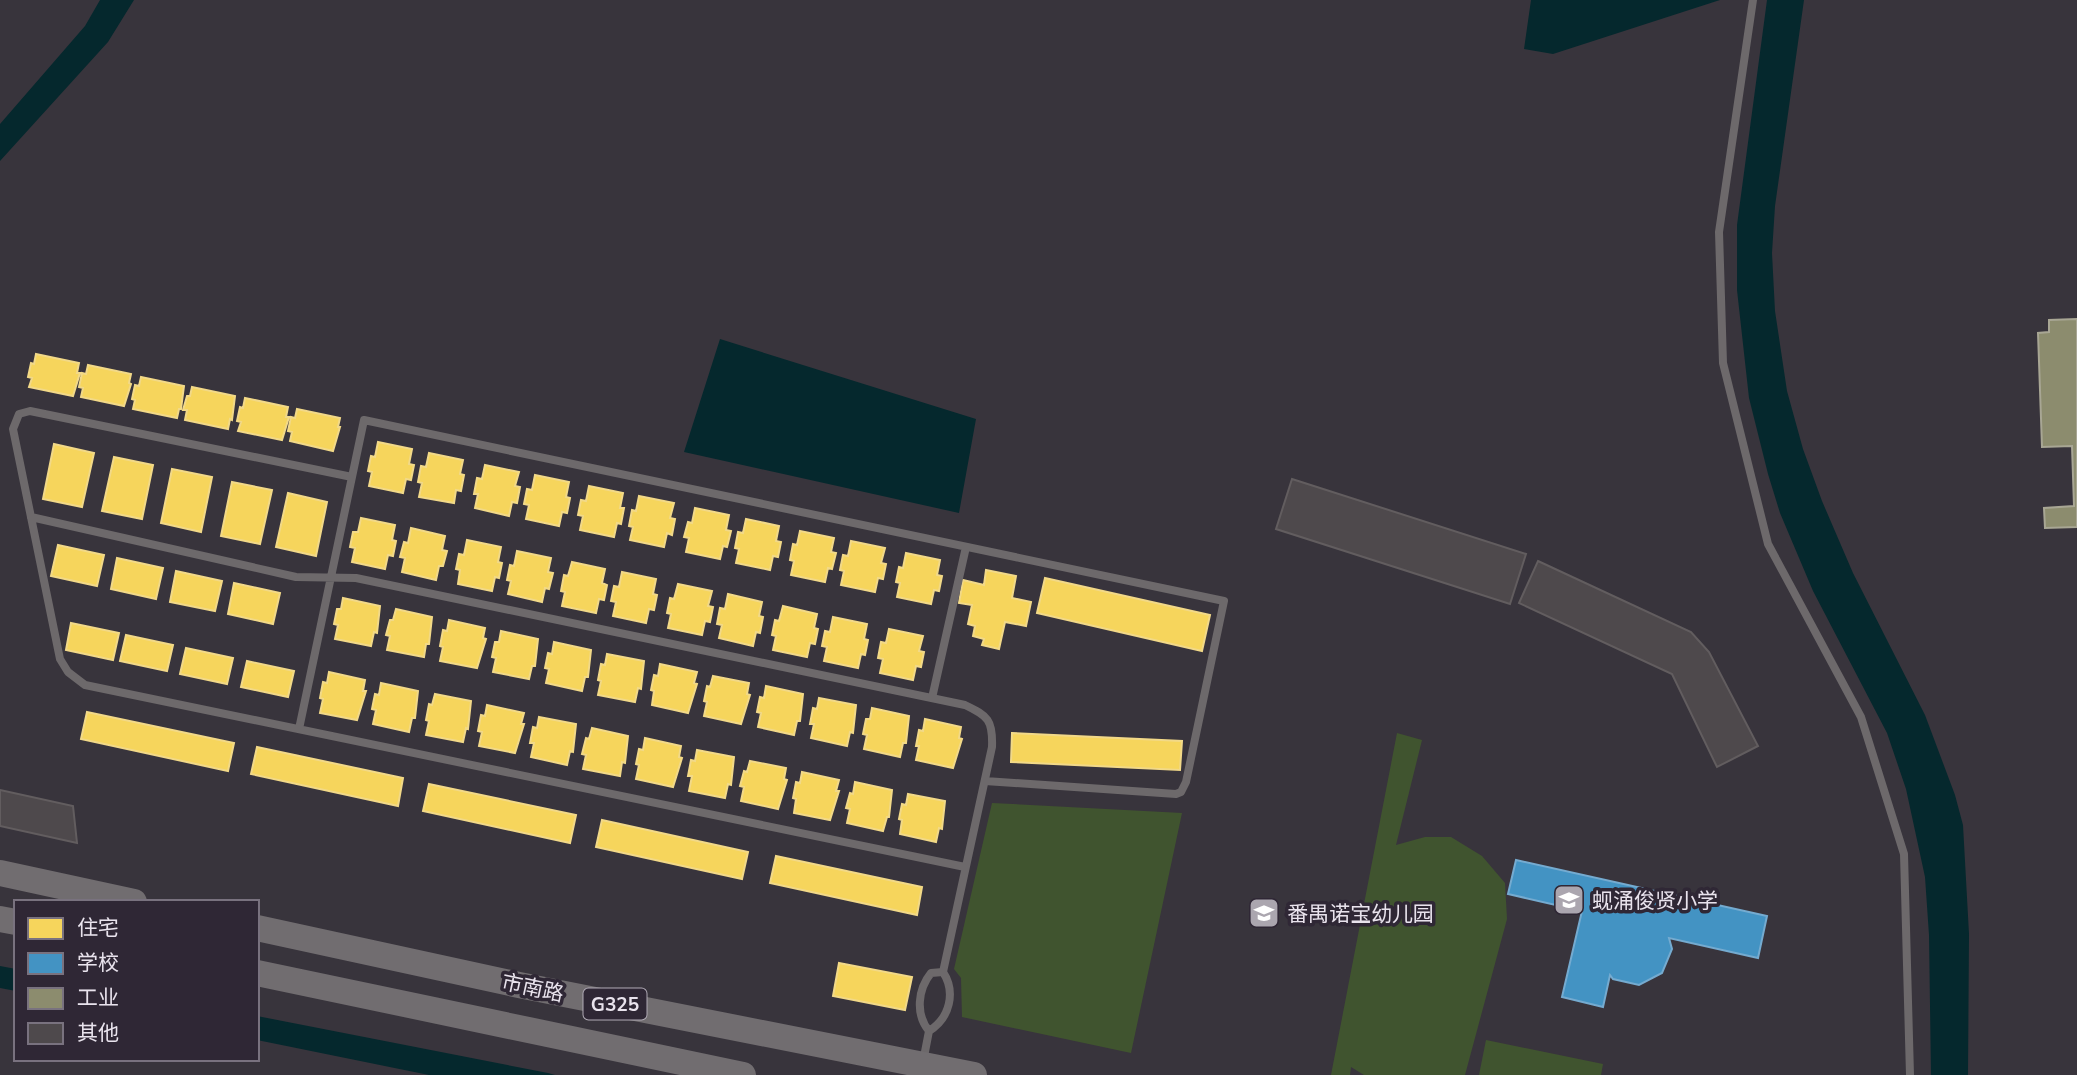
<svg xmlns="http://www.w3.org/2000/svg" width="2077" height="1075" viewBox="0 0 2077 1075" font-family="Mulish,'Noto Sans SC',sans-serif">
  <style>
    .green { fill: #40542f }
    .water { fill: #05282d }
    .homes { fill: #f6d55c; stroke: #f2d988; stroke-width: 2 }
    .schools { fill: #4393c3; stroke: #75abd0; stroke-width: 2 }
    .industry { fill: #8c8c6e; stroke: #a8a694; stroke-width: 2 }
    .building { fill: #4e494c; stroke: #625d5f; stroke-width: 2 }
    .lines { fill: none; stroke-linecap: round; stroke-linejoin: round }
    .service { stroke: #6d696b; stroke-width: 8 }
    .trunk { stroke: #716d70; stroke-width: 26 }
    .labels { text-anchor: middle; dominant-baseline: central; stroke-width: 7; stroke-linejoin: round; paint-order: stroke }
    .shield { fill: #2f2735; stroke: #b1abb6; stroke-width: 2 }
    .shield-label { font-size: 19px; font-weight: bold; fill: #e9e3ed }
    .poi-label { font-size: 21px; fill: #e9e3ed; stroke: #2f2735; text-anchor: start }
    .street-label { font-size: 21px; fill: #e9e3ed; stroke: #2f2735 }
  </style>
  <rect width="100%" height="100%" fill="#38343c"/>
  <path class="green" d="M1397 733 1422 740 1396 845 1425 837H1451L1482 856 1505 883 1507 919 1465 1075H1364L1351 1067 1350 1075H1331Z
    M992 803 1182 813 1131 1053 962 1017 961 978 954 969Z
    M1486 1040 1603 1064 1601 1075H1479Z"/>
  <path class="water" d="M100 0H134L108 42 0 161V124L85 26Z
    M1531 0H1720L1553 54 1524 49Z
    M1767 0H1804L1775 206 1772 253 1775 311 1787 391 1803 449 1822 501 1853 573 1925 715 1955 795 1963 825 1969 934 1968 1075H1931L1929 935 1925 877 1906 789 1887 733 1813 591 1780 513 1768 474 1749 398 1737 290V225Z
    M720 339 976 419 959 513 684 452Z
    M0 966 16 969V991L0 988Z
    M257 1016 548 1073 555 1075H429L257 1040Z"/>
  <path class="homes" d="M36 354 79 363 77 373H80L73 396 29 387 32 378 28 377 31 363 34 364Z
    M88 365 131 374 129 383 131 384 124 406 81 397 83 388 79 387 82 373 86 374Z
    M141 377 184 386 181 409H179L177 418 133 409 135 400 132 399 135 385 139 386Z
    M192 387 235 396 232 420 230 419 228 429 185 420 187 410H183L187 396H190Z
    M245 398 288 407 286 417H289L282 440 238 431 241 422 237 421 240 407 243 408Z
    M297 409 340 418 338 427H340L333 451 290 441 292 432 288 431 291 417 295 418Z
    M378 442 412 449 409 464 414 465 411 480 406 479 403 493 369 486 372 472 368 471 371 456 375 457Z
    M54 444 94 453 82 507 43 499Z
    M429 453 463 460 460 474 464 475 461 491 456 490 454 503 419 497 422 483 418 482 421 466 426 467Z
    M114 457 153 465 142 519 102 511Z
    M485 465 519 472 515 486 520 487 517 503 512 502 509 516 475 508 478 494H474L477 478 482 479Z
    M172 469 212 477 201 532 161 523Z
    M535 475 569 482 566 497 570 498 567 513 562 512 559 526 526 519 529 505 524 504 527 489 532 490Z
    M232 482 272 490 260 544 221 536Z
    M589 486 623 493 620 508H624L621 524 617 523 614 537 580 530 583 516 578 515 581 500 586 501Z
    M288 493 327 502 316 556 276 547Z
    M639 496 674 503 670 518 675 519 672 535 667 533 664 547 630 540 633 527 629 526 632 510 636 511Z
    M695 508 729 515 726 530 731 531 727 547 723 546 720 559 686 552 689 538 684 537 688 522 692 523Z
    M361 518 395 525 392 540 396 541 393 556 388 555 385 569 352 562 355 548 350 547 353 532H358Z
    M746 519 779 526 776 541 781 542 778 557 773 556 770 570 736 563 739 549 735 548 738 532 743 533Z
    M411 528 445 536 442 550 447 551 443 566H439L436 580 402 572 405 558 400 557 404 542 408 543Z
    M800 531 834 538 831 552 836 553 832 569 828 568 825 582 791 575 794 561 790 560 793 544 797 545Z
    M467 540 501 547 498 562 502 563 499 578 495 577 492 591 458 584 460 570 456 569 459 554 464 555Z
    M851 541 885 548 881 563 886 564 883 579 878 578 875 592 841 585 844 571 840 570 843 555 848 556Z
    M58 545 104 555 97 586 51 576Z
    M517 551 551 558 548 572 553 573 549 589 545 588 542 602 508 594 511 581 507 580 510 565 514 566Z
    M906 553 940 560 937 575 942 576 939 591 934 590 931 604 897 597 900 583 896 582 899 567 903 568Z
    M117 558 163 568 156 599 111 589Z
    M572 562 605 569 602 583 607 585 604 600 599 599 596 613 562 606 565 592 561 591 564 575 568 576Z
    M986 570 1016 576 1012 598 1031 602 1026 626 1005 622 999 649 982 645 984 639 973 636 975 626 968 624 972 605 959 603 963 580 984 585Z
    M176 571 222 581 215 611 170 602Z
    M622 572 656 579 653 594 657 595 654 610 649 609 646 623 613 616 616 602 611 601 614 586 619 587Z
    M1045 578 1210 615 1202 651 1037 613Z
    M234 583 280 593 273 624 228 614Z
    M678 584 712 591 708 606 713 607 710 622 705 621 702 635 668 628 671 614 667 613 670 598 674 599Z
    M728 594 762 602 759 616 763 617 760 633 756 632 753 646 719 638 722 625 717 624 720 608 725 609Z
    M343 598 380 606 377 633 374 632 371 646 335 639 338 625 334 624 337 609H341Z
    M783 606 817 614 814 628 818 629 815 644 810 643 807 657 773 650 776 636 772 635 775 620 779 621Z
    M396 609 432 617 429 644H426L424 657 387 650 390 636 386 635 390 620H393Z
    M833 617 867 624 864 639 868 640 865 655 861 654 858 668 824 661 827 647 822 646 825 631 830 632Z
    M449 620 485 628 483 638 486 639 477 668 440 661 443 647 440 646 443 630 447 631Z
    M71 623 119 633 113 660 66 650Z
    M889 629 923 636 919 651 924 652 921 667 916 666 913 680 880 673 883 659 878 658 881 642 886 643Z
    M501 631 538 639 535 666H532L529 679 493 672 496 658 492 657 495 642H499Z
    M126 635 173 645 167 671 120 661Z
    M554 642 591 650 588 677H585L582 691 546 683 549 669 545 668 548 653 552 654Z
    M186 648 233 658 227 684 180 674Z
    M607 654 644 661 641 689 638 688 635 702 598 695 601 681 598 680 601 664 605 665Z
    M247 661 294 671 288 697 241 687Z
    M660 664 697 672 694 683 697 684 688 713 652 705 654 691 651 690 654 675 658 676Z
    M329 672 365 680 363 691H366L357 720 320 713 323 699 320 698 323 682 327 683Z
    M713 676 749 683 747 694 750 695 741 724 704 716 707 702 704 701 707 686 710 687Z
    M381 683 418 691 415 718H412L409 732 373 724 376 710 372 709 375 694 379 695Z
    M766 686 803 694 800 721H797L794 735 758 727 761 713 757 712 760 697 764 698Z
    M435 694 471 701 468 729 466 728 463 742 426 735 429 721 426 720 429 704 432 705Z
    M819 698 856 705 853 733 850 732 847 746 811 738 814 724H810L813 708 817 709Z
    M487 705 524 713 521 724H524L515 753 479 746 482 732 478 731 481 715 485 716Z
    M872 708 909 716 906 743H903L900 757 864 749 867 735 863 734 866 719H870Z
    M87 712 234 743 228 771 81 739Z
    M539 717 576 724 573 752 570 751 567 765 531 757 534 743H530L533 727 537 728Z
    M925 719 961 727 959 738 962 739 953 768 916 760 919 746H916L919 730 923 731Z
    M592 728 628 736 625 763 622 762 620 776 583 769 586 755 582 754 586 738 589 739Z
    M1012 733 1182 741 1180 770 1011 762Z
    M645 738 681 746 679 757 682 758 673 787 636 779 639 765 636 764 639 749 643 750Z
    M257 747 403 778 398 806 251 774Z
    M697 750 734 757 731 785 728 784 725 798 689 791 692 776H688L691 760 695 761Z
    M750 761 786 768 784 779 787 780 778 809 741 801 744 787 740 786 744 771 747 772Z
    M802 772 839 780 836 791H839L830 820 794 813 796 799 793 798 796 782 800 783Z
    M855 782 892 790 889 817H887L883 831 847 823 850 809 846 808 850 793 853 794Z
    M429 784 576 815 570 843 423 811Z
    M908 794 945 801 942 829 939 828 936 842 900 834 902 820 899 819 902 804 906 805Z
    M602 820 748 852 742 879 596 847Z
    M776 856 922 887 917 915 770 883Z
    M839 963 912 977 905 1010 833 996Z"/>
  <path class="schools" d="M1516 860 1767 916 1758 958 1669 938 1672 949 1662 973 1639 985 1613 979 1610 975 1603 1007 1562 997 1582 911 1508 894Z"/>
  <path class="industry" d="M2077 319V527L2045 528 2044 508 2074 506 2072 446 2042 447 2038 333 2049 332V320Z"/>
  <path class="building" d="M1292 479 1526 554 1510 604 1276 529Z
    M1538 561 1691 632 1709 652 1758 746 1717 767 1672 674 1519 603Z
    M0 790 73 806 77 843 0 826Z"/>
  <g class="lines">
    <path class="service" d="M1753 0 1719 232 1723 363 1768 544 1861 717 1904 854 1910 1075
      M352 477 30 411 19 414 13 429 60 659 68 672 85 685 965 867
      M31 517 296 577 356 578 965 705C988 716 993 720 992 747L943 972
      M932 698 966 547
      M299 729 364 420 1224 601 1186 782 1181 792 1176 794 985 781
      M943 972C956 992 950 1018 929 1031 915 1014 918 989 931 973Z
      M923 1062 929 1031"/>
    <path class="trunk" d="M0 873 134 902
      M0 919 16 922
      M257 928 519 985 974 1075
      M257 973 743 1075"/>
  </g>
  <defs>
    <g id="school-square" transform="scale(1.575)"><rect x="-9" y="-9" width="18" height="18" rx="4" fill="#aba6af" stroke="#2f2735"/><path d="M0-5L7-2L0 1L-7-2ZM-4 1L0 2.5L4 1V4Q0 6-4 4Z" fill="#fff"/></g>
  </defs>
  <g fill-rule="evenodd">
    <use href="#school-square" x="1569" y="900"/>
    <use href="#school-square" x="1264" y="913"/>
  </g>
  <g class="labels">
    <rect class="shield" x="583.5" y="988.5" width="63" height="31" rx="5"/>
    <g class="shield-label">
      <text x="615" y="1004">G325</text>
    </g>
    <g class="poi-label">
      <text x="1592" y="900">蚬涌俊贤小学</text>
      <text x="1287" y="913">番禺诺宝幼儿园</text>
    </g>
    <g class="street-label">
      <text transform="translate(533 987) rotate(12)">市南路</text>
    </g>
  </g>
  <rect x="14" y="900" width="245" height="161" fill="#2f2735" stroke="#79727f" stroke-width="2"/>
  <rect x="28" y="918" width="35" height="21" fill="#f6d55c" stroke="#79727f" stroke-width="2"/>
  <text x="77" y="935" font-size="21" fill="#e9e3ed">住宅</text>
  <rect x="28" y="953" width="35" height="21" fill="#4393c3" stroke="#79727f" stroke-width="2"/>
  <text x="77" y="970" font-size="21" fill="#e9e3ed">学校</text>
  <rect x="28" y="988" width="35" height="21" fill="#8c8c6e" stroke="#79727f" stroke-width="2"/>
  <text x="77" y="1005" font-size="21" fill="#e9e3ed">工业</text>
  <rect x="28" y="1023" width="35" height="21" fill="#4e494c" stroke="#79727f" stroke-width="2"/>
  <text x="77" y="1040" font-size="21" fill="#e9e3ed">其他</text>
</svg>
